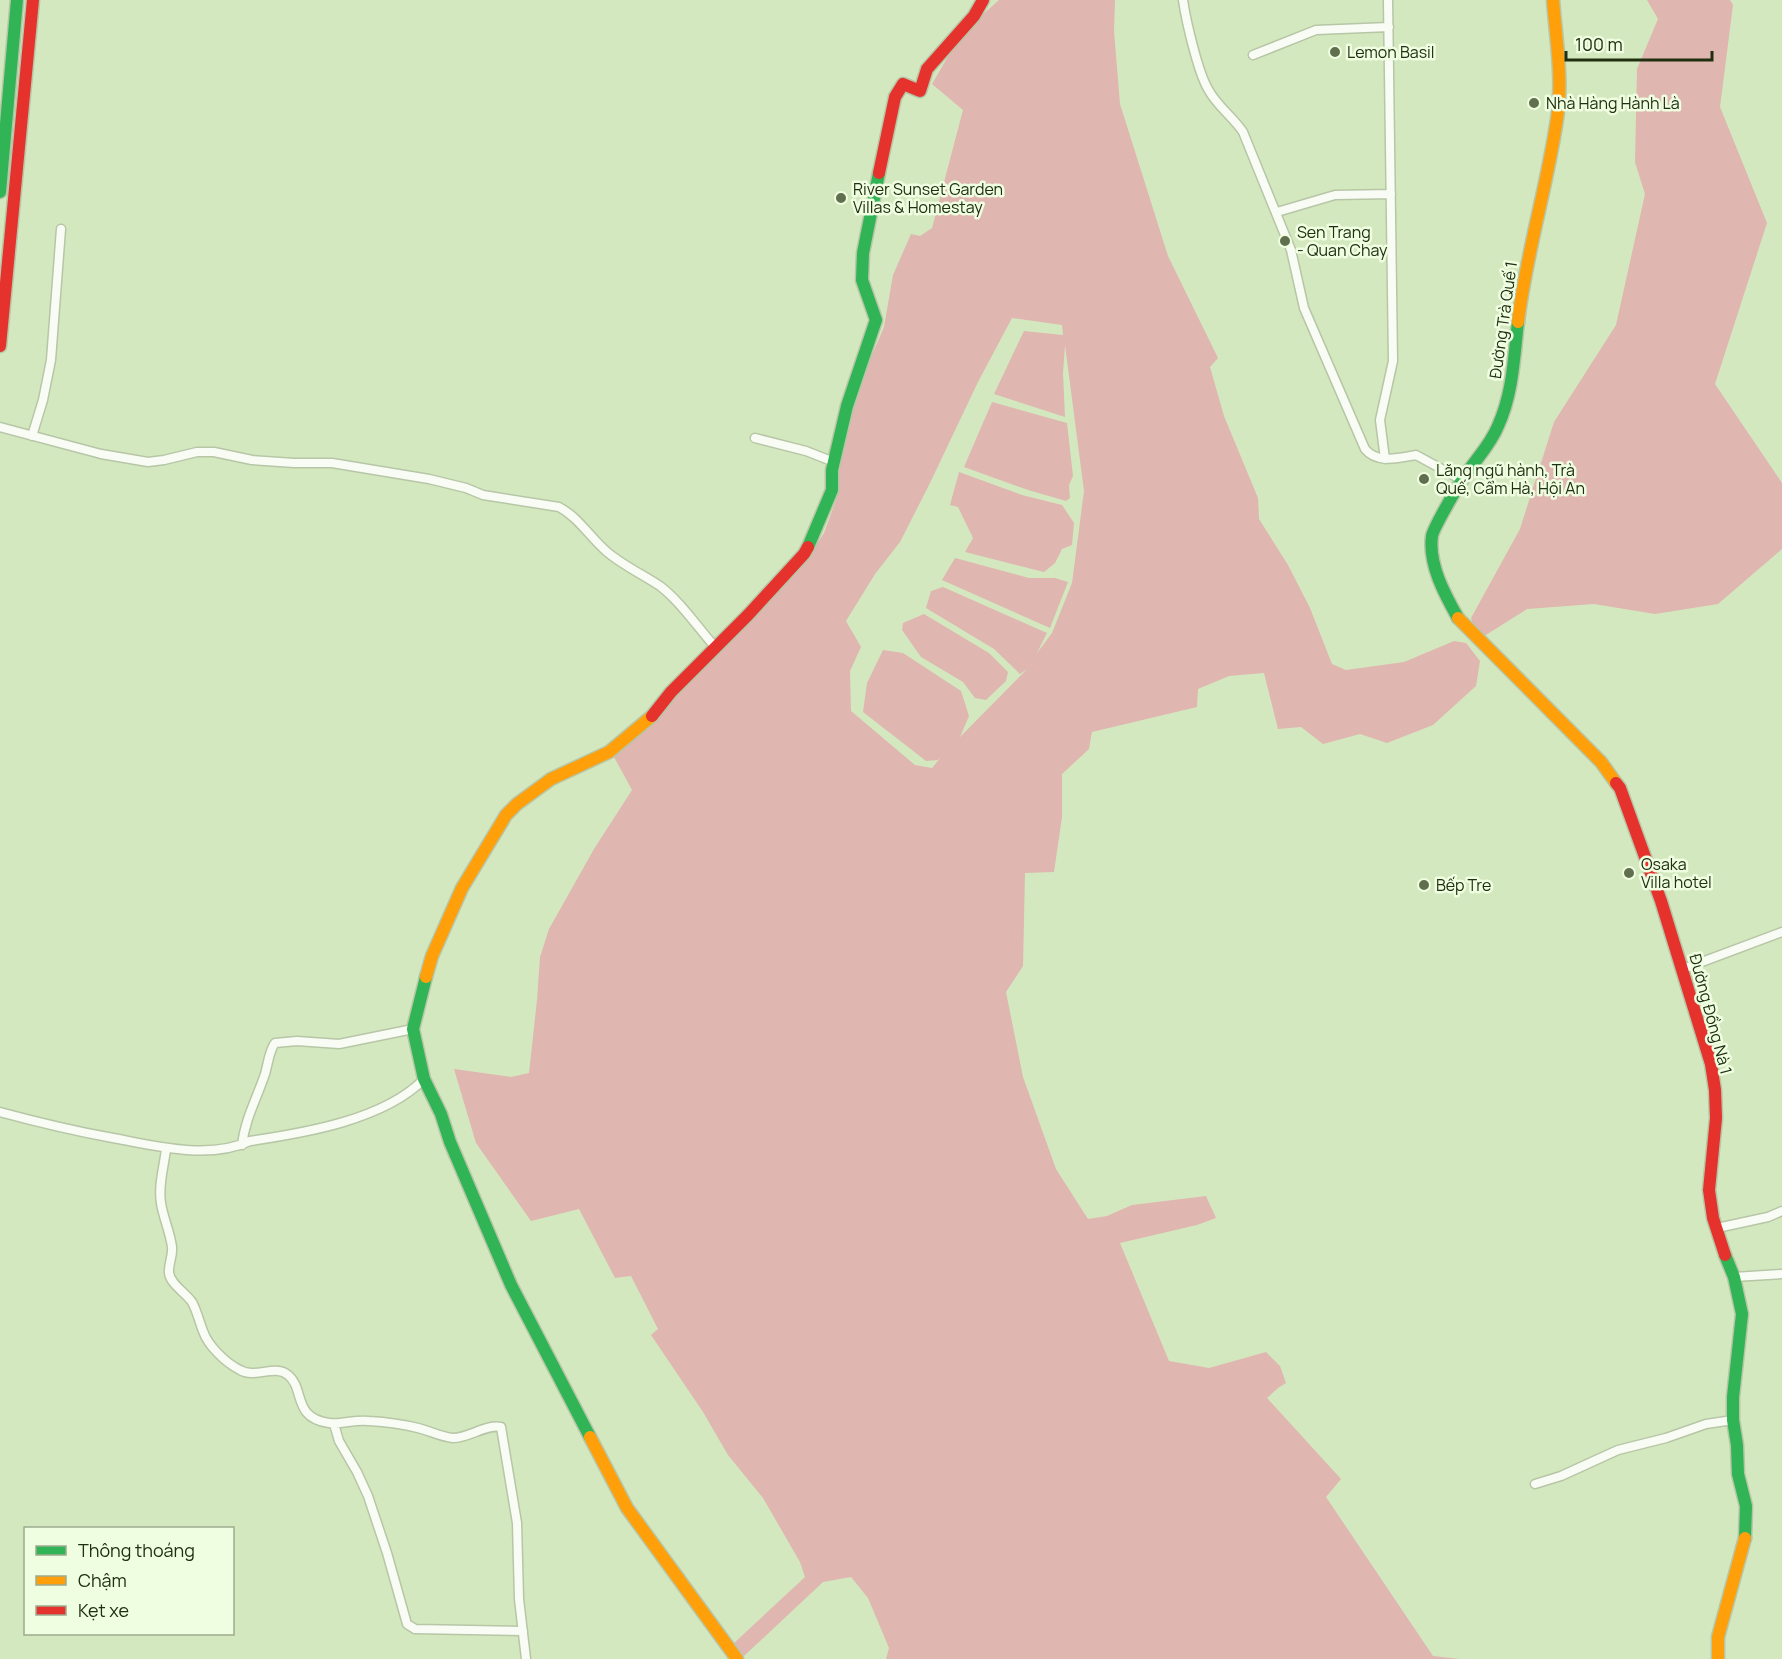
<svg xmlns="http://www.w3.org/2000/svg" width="1782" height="1659" viewBox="0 0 1782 1659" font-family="Manrope,sans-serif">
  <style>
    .water { fill: #dfb6b0; fill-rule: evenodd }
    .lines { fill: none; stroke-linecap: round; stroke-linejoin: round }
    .street-casing { stroke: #b7c6a6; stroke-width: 11 }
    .fast-casing { stroke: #b7c6a6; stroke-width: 15 }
    .slow-casing { stroke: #b7c6a6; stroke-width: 15 }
    .jam-casing { stroke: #b7c6a6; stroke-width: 15 }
    .street { stroke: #f9fcf5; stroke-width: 8 }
    .fast { stroke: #30b455; stroke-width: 12 }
    .slow { stroke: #ff9f0a; stroke-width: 12 }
    .jam { stroke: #e5322d; stroke-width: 12 }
    .poi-dot { fill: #60704e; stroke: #effee1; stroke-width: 2 }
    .labels { text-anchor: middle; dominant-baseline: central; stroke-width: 5; stroke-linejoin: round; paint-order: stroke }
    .poi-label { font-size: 16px; fill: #212f11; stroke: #effee1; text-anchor: start }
    .street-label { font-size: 16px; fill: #212f11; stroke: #effee1 }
  </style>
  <rect width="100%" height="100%" fill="#d4e8bf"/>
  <path class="water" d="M999 0H1115L1114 31 1120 104 1168 256 1218 358 1210 367 1224 416 1258 498 1259 519 1288 565 1310 608 1332 664 1346 670 1404 662 1454 641 1466 643 1480 661 1476 686 1433 725 1387 743 1360 734 1323 744 1301 727 1278 729 1264 673 1229 676 1198 689 1197 707 1092 732 1089 749 1062 774V817L1054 872 1025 873 1023 966 1006 992 1023 1077 1056 1169 1088 1219 1107 1216 1132 1205 1206 1196 1216 1218 1197 1225 1120 1243 1169 1361 1209 1368 1266 1352 1280 1366 1286 1383 1278 1388 1267 1398 1341 1479 1326 1497 1433 1656 1460 1659H886L889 1648 868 1598 851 1577 823 1582 744 1656 733 1644 805 1577 800 1562 763 1498 728 1455 703 1412 651 1335 658 1329 631 1276 615 1278 579 1209 531 1221 476 1143 454 1069 511 1077 529 1073 537 1000 540 957 549 929 594 849 632 790 614 757 724 648 809 556 824 533 836 500 843 433 860 383 884 327 893 275 911 234 920 236 932 228 963 110 932 84 954 46 969 27ZM1012 318 1062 325 1063 335 1024 331 994 394 1065 417 1063 373 1065 345 1084 491 1072 583 1052 633 1037 653 1047 633 943 587 931 591 926 608 994 649 1020 674 1027 669 960 737 969 716 961 691 903 653 883 650 867 683 863 712 926 761 938 760 942 756 932 768 915 765 851 711 850 671 861 647 846 621 875 574 900 542 929 485 978 382Z
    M1647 0H1730L1733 5 1720 107 1767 223 1715 384 1782 483V549L1718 604 1655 614 1594 604 1527 609 1478 640 1471 618 1520 529 1554 422 1616 325 1645 194 1635 162 1637 69 1658 19Z
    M992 402 1067 423 1073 476 1069 485 1070 498 1066 501 1028 490 964 467Z
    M959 472 1022 495 1062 505 1074 523 1072 545 1062 549 1055 563 1044 572 965 552 973 538 958 507 950 505Z
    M955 558 1029 578H1055L1068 582 1050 628 942 580Z
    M924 614 989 653 1008 672 1006 681 986 700 975 698 963 682 921 657 902 630 903 623Z"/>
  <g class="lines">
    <g class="street-casing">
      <path id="street" d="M1183 0C1186 21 1198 72 1208 89 1216 105 1233 117 1243 132L1291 250 1304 308 1365 449C1377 464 1399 458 1416 455L1462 480
        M1253 55 1316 30 1389 27
        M1277 212 1335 195 1391 194
        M0 427 101 454 148 462 164 460 197 452H214L252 460 294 463H332L429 479 466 488 483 495 559 507C578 517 589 536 606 551 622 565 642 574 660 586 681 602 698 628 716 648
        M32 436 43 400 51 360 61 229
        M755 438 806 451 834 462
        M1385 459 1380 420 1393 361 1388 0
        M1683 969 1782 932
        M0 1112C37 1122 75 1131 113 1138 155 1146 209 1160 250 1141 304 1133 384 1120 424 1079
        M242 1145C245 1119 257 1098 265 1074 268 1064 269 1051 275 1043L297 1041 339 1044 413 1029
        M166 1149C164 1167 158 1185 161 1203 163 1217 170 1232 172 1247 173 1256 168 1265 169 1273 171 1285 185 1292 192 1302 197 1311 199 1321 203 1331 208 1346 226 1363 240 1370 255 1379 275 1364 288 1375 305 1388 292 1418 329 1423 341 1425 355 1419 369 1421 385 1422 402 1424 418 1428 430 1431 441 1437 453 1438 469 1438 486 1424 501 1427L517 1523 519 1599 526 1659
        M1717 1228 1768 1217 1782 1211
        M1734 1277 1782 1274
        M334 1424 339 1441 357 1472 368 1496 387 1553 407 1624 415 1629 523 1631
        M1535 1484 1561 1476 1618 1450 1666 1438 1706 1424 1733 1420"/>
    </g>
    <g class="fast-casing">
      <path id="fast" d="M0 192 17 0
        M808 547 832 490V470L847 406 876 320 862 280 863 253 879 173
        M1458 618C1445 595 1428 564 1432 536 1433 529 1457 487 1463 479 1474 461 1490 446 1498 426 1513 393 1514 357 1518 322
        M426 977 413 1029 424 1079 441 1114 450 1142 511 1285 590 1437
        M1725 1255 1734 1277 1742 1314 1733 1397V1420L1737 1445 1738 1474 1746 1506 1745 1538"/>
    </g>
    <g class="slow-casing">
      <path id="slow" d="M1518 322C1526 254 1547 187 1557 119 1563 80 1556 39 1553 0
        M1458 618 1601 762 1616 783
        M426 977 432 956 462 888 506 815 517 804 551 779 609 752 652 716
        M590 1437 627 1508 737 1659
        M1718 1659V1637L1745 1538"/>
    </g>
    <g class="jam-casing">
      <path id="jam" d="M879 173 895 97 903 84 920 91 927 69 974 16 983 0
        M0 346 33 0
        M652 716 671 692 748 615 804 554 808 547
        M1616 783 1620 788 1661 901 1711 1064 1715 1090 1716 1118 1709 1190 1713 1218 1725 1255"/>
    </g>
    <use href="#street" class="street"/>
    <use href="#fast" class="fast"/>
    <use href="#slow" class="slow"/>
    <use href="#jam" class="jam"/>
  </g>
  <g class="poi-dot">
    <circle cx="1335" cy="52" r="6"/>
    <circle cx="1534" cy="103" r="6"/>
    <circle cx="841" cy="198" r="6"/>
    <circle cx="1285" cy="241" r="6"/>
    <circle cx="1424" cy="479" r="6"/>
    <circle cx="1629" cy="873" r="6"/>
    <circle cx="1424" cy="885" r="6"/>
  </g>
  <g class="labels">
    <g class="poi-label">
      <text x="1347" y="52">Lemon Basil</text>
      <text x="1546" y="103">Nhà Hàng Hành Là</text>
      <text x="853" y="189">River Sunset Garden<tspan x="853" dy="18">Villas &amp; Homestay</tspan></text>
      <text x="1297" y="232">Sen Trang<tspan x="1297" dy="18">- Quan Chay</tspan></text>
      <text x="1436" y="470">Lăng ngũ hành, Trà<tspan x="1436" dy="18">Quế, Cẩm Hà, Hội An</tspan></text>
      <text x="1641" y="864">Osaka<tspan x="1641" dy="18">Villa hotel</tspan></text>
      <text x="1436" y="885">Bếp Tre</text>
    </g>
    <g class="street-label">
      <text transform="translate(1503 320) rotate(-82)">Đường Trà Quế 1</text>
      <text transform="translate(1711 1014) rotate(75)">Đường Đồng Nà 1</text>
    </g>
  </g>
  <rect x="24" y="1527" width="210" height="108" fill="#effee1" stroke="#9dab8e" stroke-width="1.5"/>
  <rect x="36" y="1546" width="30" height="9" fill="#30b455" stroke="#9dab8e" stroke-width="1.5"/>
  <text x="78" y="1557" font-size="18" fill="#212f11">Thông thoáng</text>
  <rect x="36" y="1576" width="30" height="9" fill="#ff9f0a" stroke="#9dab8e" stroke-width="1.5"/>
  <text x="78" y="1587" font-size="18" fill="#212f11">Chậm</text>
  <rect x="36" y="1606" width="30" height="9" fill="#e5322d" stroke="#9dab8e" stroke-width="1.5"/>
  <text x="78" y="1617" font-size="18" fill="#212f11">Kẹt xe</text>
  <path d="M1566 51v9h146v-9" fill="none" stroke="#212f11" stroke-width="3"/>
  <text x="1575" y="51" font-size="18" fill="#212f11" stroke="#effee1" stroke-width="4.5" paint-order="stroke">100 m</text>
</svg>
